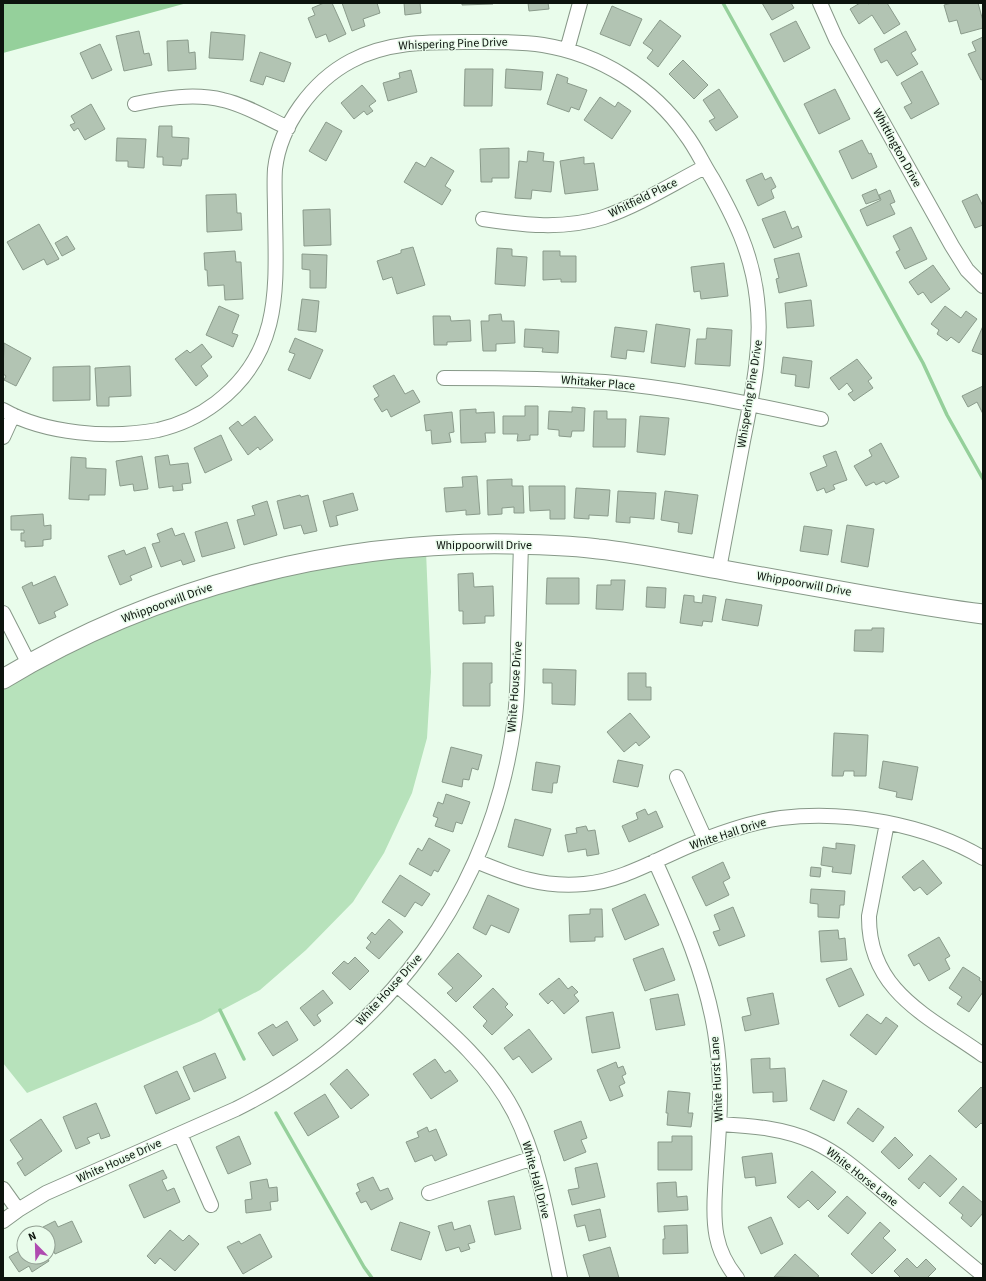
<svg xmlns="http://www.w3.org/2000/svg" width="986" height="1281" viewBox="0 0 986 1281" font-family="'Source Sans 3',sans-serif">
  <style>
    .green { fill: #b7e2bb }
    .water { fill: #95d09b }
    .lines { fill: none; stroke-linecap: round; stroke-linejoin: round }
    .stream { stroke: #95d09b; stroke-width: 3.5 }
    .building { fill: #b2c4b3; stroke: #8a9b8b }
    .street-casing { stroke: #879888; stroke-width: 16 }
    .secondary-casing { stroke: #879888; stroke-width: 21 }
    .street { stroke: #fff; stroke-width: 14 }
    .secondary { stroke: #fff; stroke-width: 19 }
    .labels { text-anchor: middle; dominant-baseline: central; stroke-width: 3; stroke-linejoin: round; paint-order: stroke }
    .street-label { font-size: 12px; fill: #0c130d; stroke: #e9fceb }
  </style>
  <rect width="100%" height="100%" fill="#e9fceb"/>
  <path class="green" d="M426 551 431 672 427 738 412 793 384 853 353 902 306 950 260 990 201 1021 27 1093 3 1063V689C76 646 154 612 236 587 266 578 297 573 328 568 361 562 394 557 426 551Z"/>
  <path class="water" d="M3 3H187L3 53Z"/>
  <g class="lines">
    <path class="stream" d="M723 3 923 363 947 415 983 479
      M220 1010 244 1059
      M276 1113 364 1267 372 1278"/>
  </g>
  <path class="building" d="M324 3H332L346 34 329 42 326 34 316 38 308 18 315 15 312 8Z
    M342 3H377L380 13 363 19 365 26 352 31Z
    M404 3H420L421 13 405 15Z
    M462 3H493V4L462 5Z
    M528 3H548L549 9 529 11Z
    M762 3H791L794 8 772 20Z
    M860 3H867L868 4 870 3H887L900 24 884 34 872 15 859 24 850 9Z
    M952 3H978L983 21V28L961 34 957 20 949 22 944 5Z
    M612 6 642 19 630 46 600 34Z
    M660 20 681 36 658 67 647 58 653 50 643 43Z
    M796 21 810 48 784 62 770 34Z
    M139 31 144 54 149 53 152 65 124 71 116 36Z
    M906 31 916 50 911 53 918 64 897 76 887 60 881 63 874 49Z
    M211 32 245 35 243 60 209 58Z
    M983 37V79L981 80 968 54 976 51 972 42Z
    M188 40 189 53 195 52 196 69 168 71 167 41Z
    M100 44 112 70 92 79 80 53Z
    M260 52 291 63 284 82 266 76 263 85 250 81Z
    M683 60 708 85 694 99 669 74Z
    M465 69H493L492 106H464Z
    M506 69 543 72 541 90 505 88Z
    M411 70 417 92 388 101 383 83 400 78 399 73Z
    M922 71 939 104 911 119 904 107 912 103 901 83Z
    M557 74 568 78 567 83 587 90 579 110 571 107 569 112 547 104Z
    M362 85 376 101 369 106 373 111 367 115 364 111 354 119 341 103Z
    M719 89 738 117 716 131 709 121 715 118 703 100Z
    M835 89 850 119 819 134 804 104Z
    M600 97 615 107 618 102 631 111 612 139 584 120Z
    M91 104 105 129 85 140 78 128 74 131 70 125 75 123 71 116Z
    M326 122 342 131 326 161 309 151Z
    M159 126H172V137L189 138 188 159H182L181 166 163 165V157H157Z
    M117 138 146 139 144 168 128 167V161H116Z
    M862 140 869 154 871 153 877 167 852 179 839 151Z
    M509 148V178H492V182H481L480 149Z
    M528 151 544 153 543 161 554 162 551 192 532 190 531 199 515 198 519 161 527 162Z
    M431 157 454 171 445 186 451 190 442 205 404 182 416 162 425 167Z
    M584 157V164L594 163 598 190 565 194 560 161Z
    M762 173 765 180 771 177 776 187 771 190 774 198 758 206 746 180Z
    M876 189 880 199 866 204 862 195Z
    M890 190 895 202 890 204 895 214 867 226 860 210 881 200 879 195Z
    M236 194 237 213H241L242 230 207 232 206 195Z
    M977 194 983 206V225L975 228 962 201Z
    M330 209 331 245 304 246 303 210Z
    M785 211 792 229 798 226 802 237 774 248 762 219Z
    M39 224 59 259 47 265 44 259 23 270 7 242Z
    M911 227 927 259 905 269 896 252 900 250 893 236Z
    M67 236 75 249 62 256 55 243Z
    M413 247 425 285 397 294 392 277 383 280 377 261 401 253V250Z
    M497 248 512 249V256L527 257 525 286 495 284Z
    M235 251 236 262H241L243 299 225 300 224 285 208 286 207 270H205L204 253Z
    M543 251H560V256H576V282H561V279L543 280Z
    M799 253 807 286 779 293 776 279 779 278 774 259Z
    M302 254 327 255 326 288H310V270L302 269Z
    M724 263 728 296 701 299 700 291 694 292 691 267Z
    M933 265 950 289 931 303 923 292 918 295 909 282Z
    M302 299 319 301 316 332 298 330Z
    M811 300 814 326 787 328 785 303Z
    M219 306 239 315 232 333 238 335 233 347 206 335Z
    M945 306 961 318 966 311 977 319 959 343 951 337 947 341 937 334 939 330 931 324Z
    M501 314 502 321H514L515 343 496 344V351H483L481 321H489V315Z
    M433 316H450L451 321 470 320 471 341 447 342V345H434Z
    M656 324 690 329 685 367 651 363Z
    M983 326V355L972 351Z
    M615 327 647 331 644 352 627 350 626 359 611 357Z
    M707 328 732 330 730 366 695 364 697 339H706Z
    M525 329 559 331 558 353 542 352 543 348 524 347Z
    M295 338 323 350 310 379 288 370 295 354 289 352Z
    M4 343 31 358 16 386 4 380 6 376 3 374Z
    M202 344 212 357 201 366 208 376 196 386 175 359 187 350 190 353Z
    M783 357 812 361 809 388 795 386 796 375 781 373Z
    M857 359 872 378 868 381 873 388 854 401 848 394 853 391 847 383 839 390 830 378Z
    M90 366V400L53 401V367Z
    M130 366 131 396 109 397V406H97L95 368Z
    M394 375 405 394 413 390 420 402 391 417 387 409 382 412 374 399 379 396 373 386Z
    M983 386V414L977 402 968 407 962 396Z
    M525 406H538V435H530V440L517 441 518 434H503V416H525Z
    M572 407 585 408 584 431H572L571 437 559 436V430L548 429 549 411 572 412Z
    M476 409V413L494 412 495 433H485L486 442 461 443 460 410Z
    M594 411H607V419H626L625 447H593Z
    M452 412 454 432 449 433 451 442 432 444 431 430 426 431 424 415Z
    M255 416 273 440 260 450 258 447 248 455 229 428 238 421 242 426Z
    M640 416 669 418 665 455 637 452Z
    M221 435 232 460 205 473 194 448Z
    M881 443 899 477 886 484 884 481 876 485 874 482 866 486 854 466 872 456 869 450Z
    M836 451 847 480 833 485 835 489 826 493 824 488 817 491 810 473 827 466 823 456Z
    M168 455 170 465 188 463 191 483 182 484 183 490 173 491V486L159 488 155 457Z
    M142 456 148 489 134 491 133 484 120 486 116 461Z
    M71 457 86 458V468L106 469 105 495H89V500L69 499Z
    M477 476 480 514 466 515V510L446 512 444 488 463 487 462 477Z
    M512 479V486H523L524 513H514V507L502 508V514L488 515 487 480Z
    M529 486H565V519H550V510L530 511Z
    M576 488 610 490 608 516 589 515V519L574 518Z
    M618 491 656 493 654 519 630 517V523L616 522Z
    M665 491 698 495 692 534 678 532 679 523 661 520Z
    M353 493 358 510 336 516 338 525 330 527 323 501Z
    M300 495 301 497 308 495 317 531 304 534 301 525 284 529 277 501Z
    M267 501 277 535 244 545 237 520 255 515 252 506Z
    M43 514 44 526 51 525V539L43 540V546L25 547V541H21V533H24V530H11V516Z
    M227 522 235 548 202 557 195 532Z
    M847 525 874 529 868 567 841 562Z
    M804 526 832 530 828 555 800 551Z
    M172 528 175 536 184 533 195 561 183 565 181 560 161 567 152 544 160 542 157 534Z
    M145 547 152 567 130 576 132 580 120 585 108 556 124 550 126 555Z
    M473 573 474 587 493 586 494 616H485V623L463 624V611H459L458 574Z
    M55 576 68 605 54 612 56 617 39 624 22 587 32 582 33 586Z
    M547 578H579V604H546Z
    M611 580H625L623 610 596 609 597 585H611Z
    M647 587 666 588 665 608 646 607Z
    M684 595 694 596V602L702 603 703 595 716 597 712 622 703 621 702 626 680 623Z
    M726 599 762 605 758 626 722 620Z
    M872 628H884L883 652 854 651 855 630H872Z
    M463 663H492V683H490V706H463Z
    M543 669 576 670 575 705 552 704V683H543Z
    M628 673H646V687H651V700H628Z
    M630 713 650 737 639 746 636 742 624 752 607 732Z
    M834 733 868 735 866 776H854V771H844L843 776H832Z
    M451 747 482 755 478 770 472 768 469 780 463 779 462 787 442 782Z
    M618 760 643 765 638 787 613 782Z
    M883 761 918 767 912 800 896 797 897 792 879 788Z
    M536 762 560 766 557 783H553L552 793 532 790Z
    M446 794 470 802 462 824 456 822 453 832 435 826 438 818 433 816 438 802 443 804Z
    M645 809 648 815 656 811 663 827 629 842 622 826 638 819 636 813Z
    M515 819 551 829 543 856 508 847Z
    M586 826 588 831 595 830 599 854 587 856 586 849 568 852 565 835 577 833 576 828Z
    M429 838 450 850 438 872 434 870 431 876 409 864 418 848 422 851Z
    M836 843 855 845 851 874 832 872 833 867 821 865 823 847 836 849Z
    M923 860 942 883 927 895 920 887 914 891 902 877Z
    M723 862 730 878 723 882 729 895 706 906 692 877Z
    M811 867 821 868 820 877 810 876Z
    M400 875 430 894 422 906 415 902 405 917 382 902Z
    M811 889 845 891 844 905H840L839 918 818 917V904L810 903Z
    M645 894 659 925 625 940 612 909Z
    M488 895 519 909 509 933 491 925 486 935 473 928Z
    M733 907 745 936 719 946 713 932 720 930 714 915Z
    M590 909H602L603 937H595V941L570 942 569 915 590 914Z
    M389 919 403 932 379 959 366 948 371 942 367 938 372 932 375 935Z
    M838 930 839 939 845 938 847 960 821 962 819 931Z
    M939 937 950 956 945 959 950 969 929 981 919 963 914 966 908 955Z
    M663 948 675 980 645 991 633 959Z
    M458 953 482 976 456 1002 447 993 453 988 438 974Z
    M355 957 369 971 350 990 332 973 344 961 348 964Z
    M963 967 980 978 979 980 983 983V992L969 1012 957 1004 962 997 949 988Z
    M851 968 864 995 839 1007 826 979Z
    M559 978 568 989 572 986 578 992 574 995 579 1001 564 1014 552 1000 548 1004 539 994Z
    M493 988 508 1004 505 1007 513 1015 492 1035 483 1026 487 1021 473 1007Z
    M323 990 333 1003 317 1015 321 1021 314 1026 300 1008Z
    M773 993 779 1024 745 1031 742 1017 751 1015 747 998Z
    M678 994 685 1025 656 1030 650 999Z
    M613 1012 620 1048 592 1053 586 1017Z
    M867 1014 881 1024 886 1017 898 1026 876 1055 850 1035Z
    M287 1021 298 1040 273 1056 258 1033 273 1024 276 1028Z
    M529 1029 552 1059 532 1073 519 1056 513 1060 504 1048Z
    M215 1053 226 1078 194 1092 183 1067Z
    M770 1058V1069L785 1068 787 1101 773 1102V1092L753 1093 751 1059Z
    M435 1059 445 1073 450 1070 458 1081 431 1099 413 1074Z
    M616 1062 618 1068 623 1066 626 1074 622 1076 625 1083 619 1086 623 1096 610 1101 597 1070Z
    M347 1069 369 1095 351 1109 330 1084Z
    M177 1071 190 1099 156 1114 144 1086Z
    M823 1080 847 1091 834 1121 810 1109Z
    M981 1087 983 1089V1125L981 1123 976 1128 958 1111Z
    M668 1091 690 1093 688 1113H693L691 1127 667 1125 668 1113H666Z
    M325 1094 339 1117 308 1136 294 1113Z
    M96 1103 110 1136 101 1139 99 1133 87 1138 90 1143 76 1149 63 1117Z
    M858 1108 884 1127 873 1142 847 1123Z
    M41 1119 62 1151 25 1176 17 1163 23 1159 10 1140Z
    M581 1121 587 1138 581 1140 586 1152 564 1161 554 1131Z
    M427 1127 429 1132 436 1129 447 1155 435 1161 432 1155 415 1162 406 1142 419 1137 417 1132Z
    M239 1136 251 1164 228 1174 216 1147Z
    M672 1136H692V1170H658V1142H672Z
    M895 1137 913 1155 899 1169 881 1152Z
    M772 1153 776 1183 756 1186 755 1177 745 1178 742 1157Z
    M930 1155 957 1179 940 1197 924 1182 919 1189 908 1179Z
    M597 1163 605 1197 572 1205 568 1190 579 1188 575 1168Z
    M163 1170 167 1178 162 1180 167 1191 174 1188 180 1202 144 1218 129 1185Z
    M812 1171 836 1192 818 1210 808 1200 799 1208 787 1197Z
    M373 1177 380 1191 388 1188 393 1199 371 1210 366 1201 361 1203 356 1193 360 1191 357 1184Z
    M267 1179 269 1188 277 1187 278 1201 270 1202 271 1210 246 1213 245 1200 252 1199 250 1182Z
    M676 1182 677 1197 687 1196 688 1210 658 1212 657 1183Z
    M963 1186 983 1203V1213L971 1227 961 1218 963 1215 949 1203Z
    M514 1196 521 1229 495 1235 488 1201Z
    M847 1196 866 1213 848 1234 828 1216Z
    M600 1209 606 1237 589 1241 585 1225 577 1227 574 1215Z
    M771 1217 783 1244 761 1254 748 1227Z
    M55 1221 58 1227 72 1221 82 1242 55 1254 48 1238V1233H46L43 1227Z
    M400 1222 430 1232 421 1260 391 1250Z
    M452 1222 454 1230 470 1225 475 1242 468 1244 470 1249 461 1252 459 1247 446 1251 438 1226Z
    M880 1222 890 1231 883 1238 896 1250 872 1274 851 1254Z
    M687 1225 688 1253 663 1254V1239H665L664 1226Z
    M170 1230 183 1241 189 1235 199 1244 175 1271 160 1258 155 1264 147 1256Z
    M260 1234 272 1257 243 1274 227 1247 239 1241 241 1244Z
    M24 1239V1257H47L49 1261 32 1272 29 1266 19 1272 9 1257 24 1248 20 1242Z
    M610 1247 619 1278H590L583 1255Z
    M795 1254 819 1276 816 1278 774 1277Z
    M907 1258 917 1268 926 1259 936 1269 927 1278H901L894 1271Z"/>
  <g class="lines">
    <g class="street-casing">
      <path id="street" d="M820 3 836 39 952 246 967 270 983 286
        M567 50 580 3
        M135 104C163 98 195 93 223 100 243 104 269 119 288 128
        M483 219C523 225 564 230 604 217 639 205 672 184 705 167
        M444 378C498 378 552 378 605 382 678 388 750 404 821 419
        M3 410C45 434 110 439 158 430 179 425 199 416 216 403 283 352 276 287 275 212 275 198 274 183 275 169 280 125 313 81 351 61 387 42 425 42 464 42 490 42 517 41 543 45 599 54 653 87 686 135 696 148 703 164 712 178 734 217 752 253 757 299 763 346 752 395 743 441 735 484 727 527 719 569
        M3 437 13 415
        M3 613 29 664
        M677 777 705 839
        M887 823 869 916C868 992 930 1017 983 1055
        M476 861C512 876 543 888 584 884 622 881 657 859 691 845 720 833 751 822 781 818 847 810 926 824 983 858
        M655 861C680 917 705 971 715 1032 720 1062 721 1096 719 1126 718 1147 716 1168 715 1190 713 1224 714 1250 737 1278
        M397 985C440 1023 487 1060 514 1112 540 1163 548 1222 560 1278
        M720 1124C752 1126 784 1128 814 1142 842 1155 864 1176 888 1196 919 1222 951 1249 983 1275
        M180 1134 211 1205
        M3 1189 18 1210
        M429 1193 533 1158
        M3 1221 18 1210 46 1193 236 1109C388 1034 491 891 514 724 518 698 518 672 518 646 519 612 520 578 521 544"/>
    </g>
    <g class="secondary-casing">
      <path id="secondary" d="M3 679C156 587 334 541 511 544 540 545 569 545 598 549 638 553 678 562 718 569 766 578 814 586 863 595 903 602 943 609 983 614"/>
    </g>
    <use href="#street" class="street"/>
    <use href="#secondary" class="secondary"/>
  </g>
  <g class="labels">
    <g class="street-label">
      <text transform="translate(453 44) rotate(-2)">Whispering Pine Drive</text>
      <text transform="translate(897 148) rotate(61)">Whittington Drive</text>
      <text transform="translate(643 198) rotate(-26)">Whitfield Place</text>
      <text transform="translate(598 383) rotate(5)">Whitaker Place</text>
      <text transform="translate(750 394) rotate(-81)">Whispering Pine Drive</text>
      <text x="484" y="545">Whippoorwill Drive</text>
      <text transform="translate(804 584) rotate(10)">Whippoorwill Drive</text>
      <text transform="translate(167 603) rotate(-20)">Whippoorwill Drive</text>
      <text transform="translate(515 687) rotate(-86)">White House Drive</text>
      <text transform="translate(728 834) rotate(-18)">White Hall Drive</text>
      <text transform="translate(389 990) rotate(-48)">White House Drive</text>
      <text transform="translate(717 1079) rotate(-93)">White Hurst Lane</text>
      <text transform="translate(119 1161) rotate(-24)">White House Drive</text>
      <text transform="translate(862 1177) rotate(38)">White Horse Lane</text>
      <text transform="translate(536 1180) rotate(75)">White Hall Drive</text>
    </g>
  </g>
  <rect width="986" height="1281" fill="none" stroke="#0c130d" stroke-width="8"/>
  <g transform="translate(36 1245) rotate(337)"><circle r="19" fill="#e9fceb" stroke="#919f92"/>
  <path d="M0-3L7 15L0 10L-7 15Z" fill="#af4bb0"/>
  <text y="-6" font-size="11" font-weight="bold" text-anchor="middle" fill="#0c130d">N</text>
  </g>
</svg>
